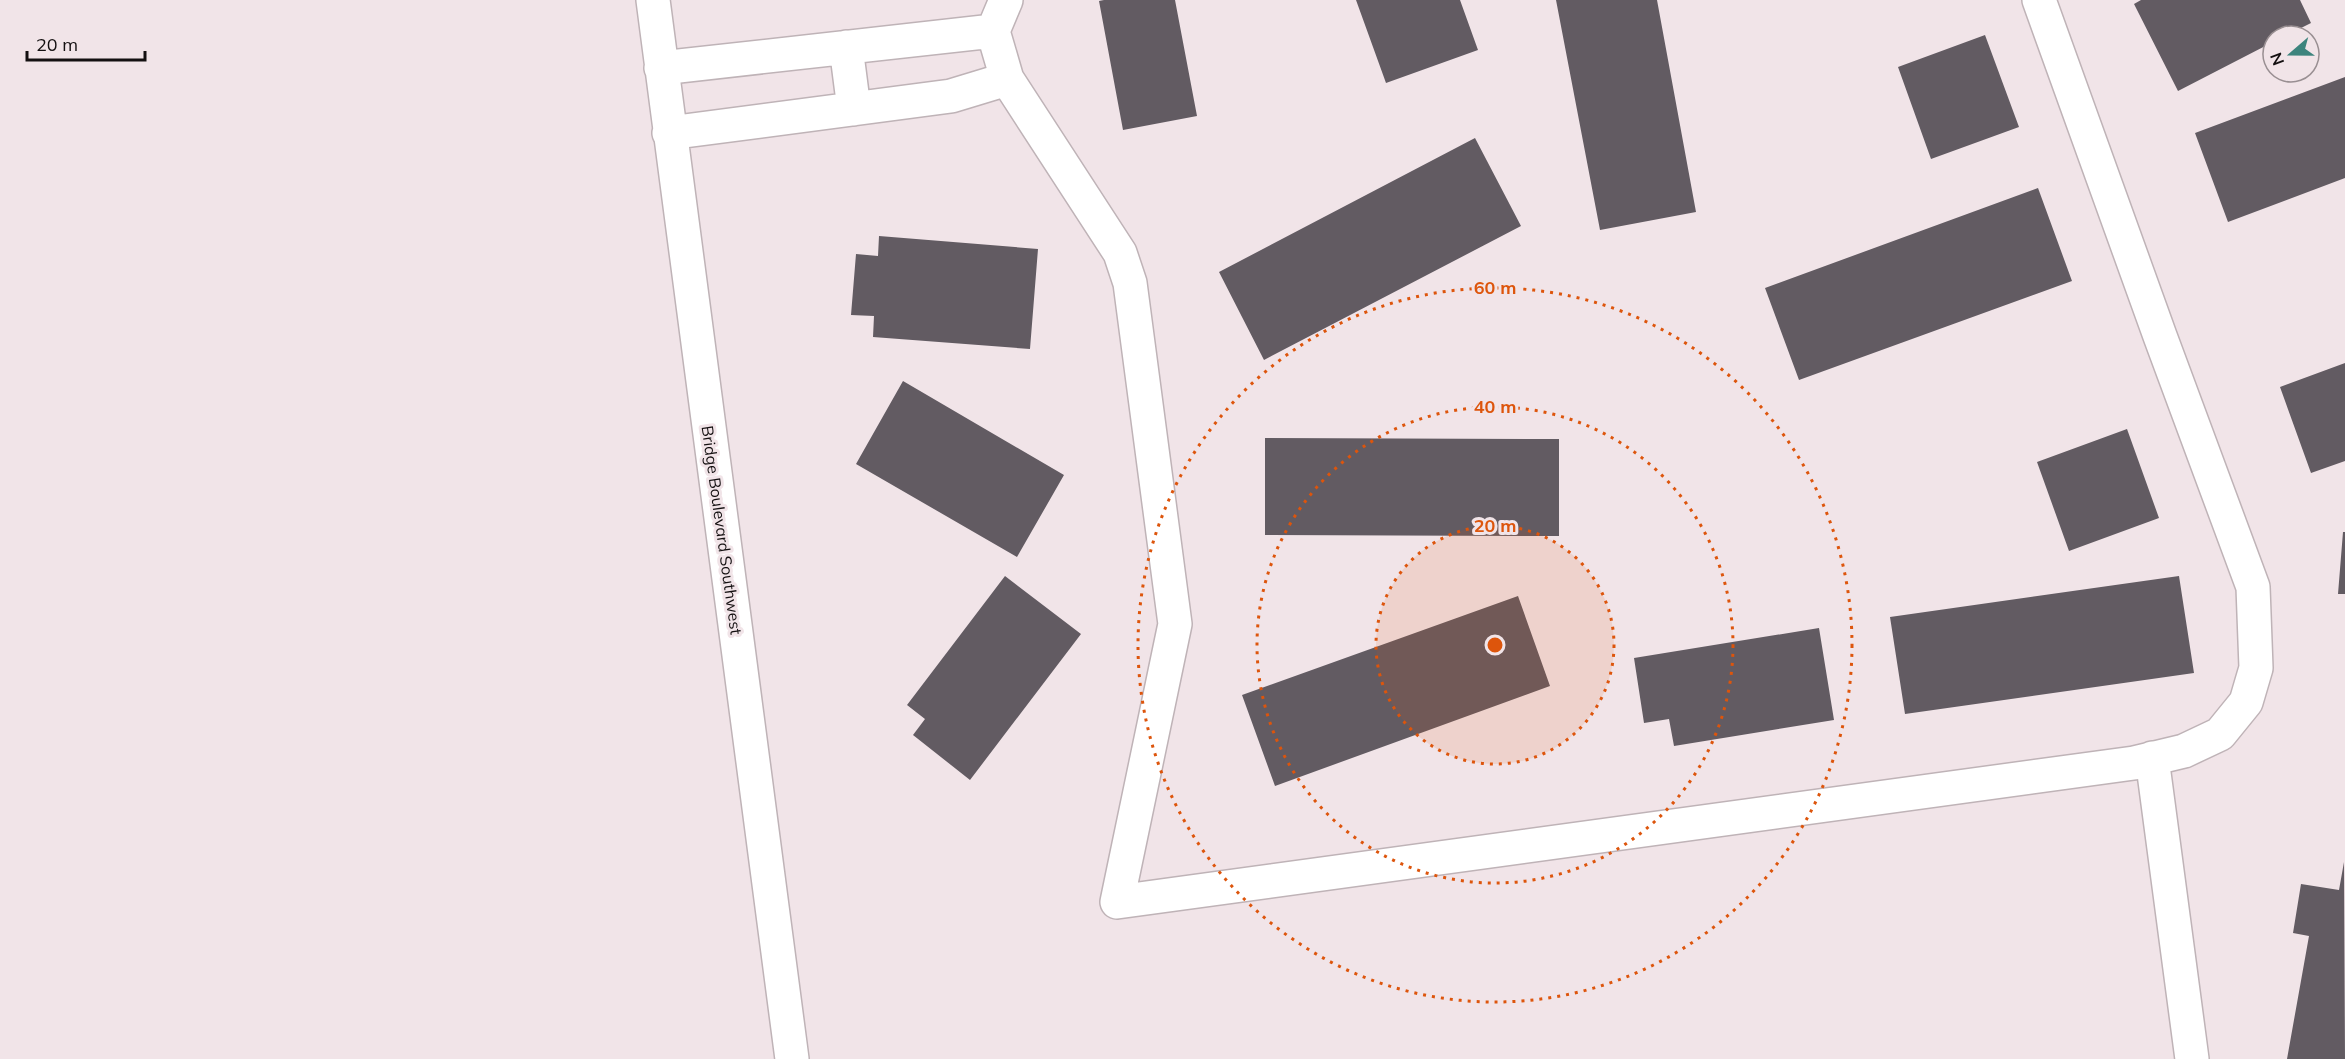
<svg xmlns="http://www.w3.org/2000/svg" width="2345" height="1059" viewBox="0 0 2345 1059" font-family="Mulish,sans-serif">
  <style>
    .building { fill: #625b62 }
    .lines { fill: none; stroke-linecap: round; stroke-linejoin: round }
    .minor-casing { stroke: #bfb3b7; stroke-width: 36 }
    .minor { stroke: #fff; stroke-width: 33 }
    .ring { fill: none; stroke: #dd550c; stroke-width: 3; stroke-dasharray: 3 6 }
    .labels { text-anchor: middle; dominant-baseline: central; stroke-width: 6; stroke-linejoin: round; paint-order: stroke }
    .street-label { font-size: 16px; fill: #141011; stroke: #f1e4e8 }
    .centre { fill: #dd550c; stroke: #f1e4e8; stroke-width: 3 }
    .ring-label { font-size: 18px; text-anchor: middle; font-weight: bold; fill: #dd550c; stroke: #f1e4e8; stroke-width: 6; stroke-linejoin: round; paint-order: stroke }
  </style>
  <rect width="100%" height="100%" fill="#f1e4e8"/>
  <path class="building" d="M1104 0H1175L1197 116 1123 130 1099 1Z
    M1356 0H1460L1478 50 1386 83Z
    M1556 0H1657L1696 212 1600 230Z
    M2141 0H2300L2311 23 2285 36H2273V42L2178 91 2134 4Z
    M1985 35 2019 127 1931 159 1898 67Z
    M2345 77V178L2228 222 2195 133Z
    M1475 138 1521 226 1264 360 1219 272Z
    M2038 188 2072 281 1799 380 1765 288Z
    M879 236 1038 249 1030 349 873 337 874 316 851 315 856 254 878 256Z
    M2345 363V461L2311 473 2280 387Z
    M903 381 1064 475 1017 557 856 464Z
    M2127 429 2159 518 2069 551 2037 462Z
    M1265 438 1559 439V536L1265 535Z
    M2343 532H2345V594H2338Z
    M1005 576 1081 634 970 780 913 735 925 719 907 705Z
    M2179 576 2194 673 1905 714 1890 617Z
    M1518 596 1550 686 1275 786 1242 695Z
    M1819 628 1834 720 1674 746 1669 719 1644 723 1634 658Z
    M2344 862 2345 1059H2287L2309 936 2293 933 2301 884 2339 890Z"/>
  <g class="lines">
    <g class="minor-casing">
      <path id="minor" d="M653 0 792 1059
        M1006 0 993 31 1007 79 1120 253 1130 283 1175 624 1117 902 2134 763 2184 751 2220 734 2246 702 2256 668 2253 587 2160 336 2039 0
        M846 47 854 109
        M661 68 993 31
        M669 133 951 96 1007 79
        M2152 758 2192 1059"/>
    </g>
    <use href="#minor" class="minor"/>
  </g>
  <circle cx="1495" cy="645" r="119" fill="#dd550c" fill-opacity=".12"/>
  <g class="ring">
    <circle cx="1495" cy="645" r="119"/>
    <circle cx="1495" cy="645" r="238"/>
    <circle cx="1495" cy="645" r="357"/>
  </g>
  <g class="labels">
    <g class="street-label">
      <text transform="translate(722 530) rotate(82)">Bridge Boulevard Southwest</text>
    </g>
  </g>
  <circle cx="1495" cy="645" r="9" class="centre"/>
  <g class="ring-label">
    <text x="1495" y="294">60 m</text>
    <text x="1495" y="413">40 m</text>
    <text x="1495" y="532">20 m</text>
  </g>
  <g transform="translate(2291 54) rotate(250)"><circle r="28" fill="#f1e4e8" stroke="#998f92" stroke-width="1.5"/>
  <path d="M0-4.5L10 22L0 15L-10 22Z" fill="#3d847d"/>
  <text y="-9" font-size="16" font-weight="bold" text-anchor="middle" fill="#141011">N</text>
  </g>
  <path d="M27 51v9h118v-9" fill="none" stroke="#141011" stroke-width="3"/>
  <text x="36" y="51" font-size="18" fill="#141011" stroke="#f1e4e8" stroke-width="4.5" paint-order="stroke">20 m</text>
</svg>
